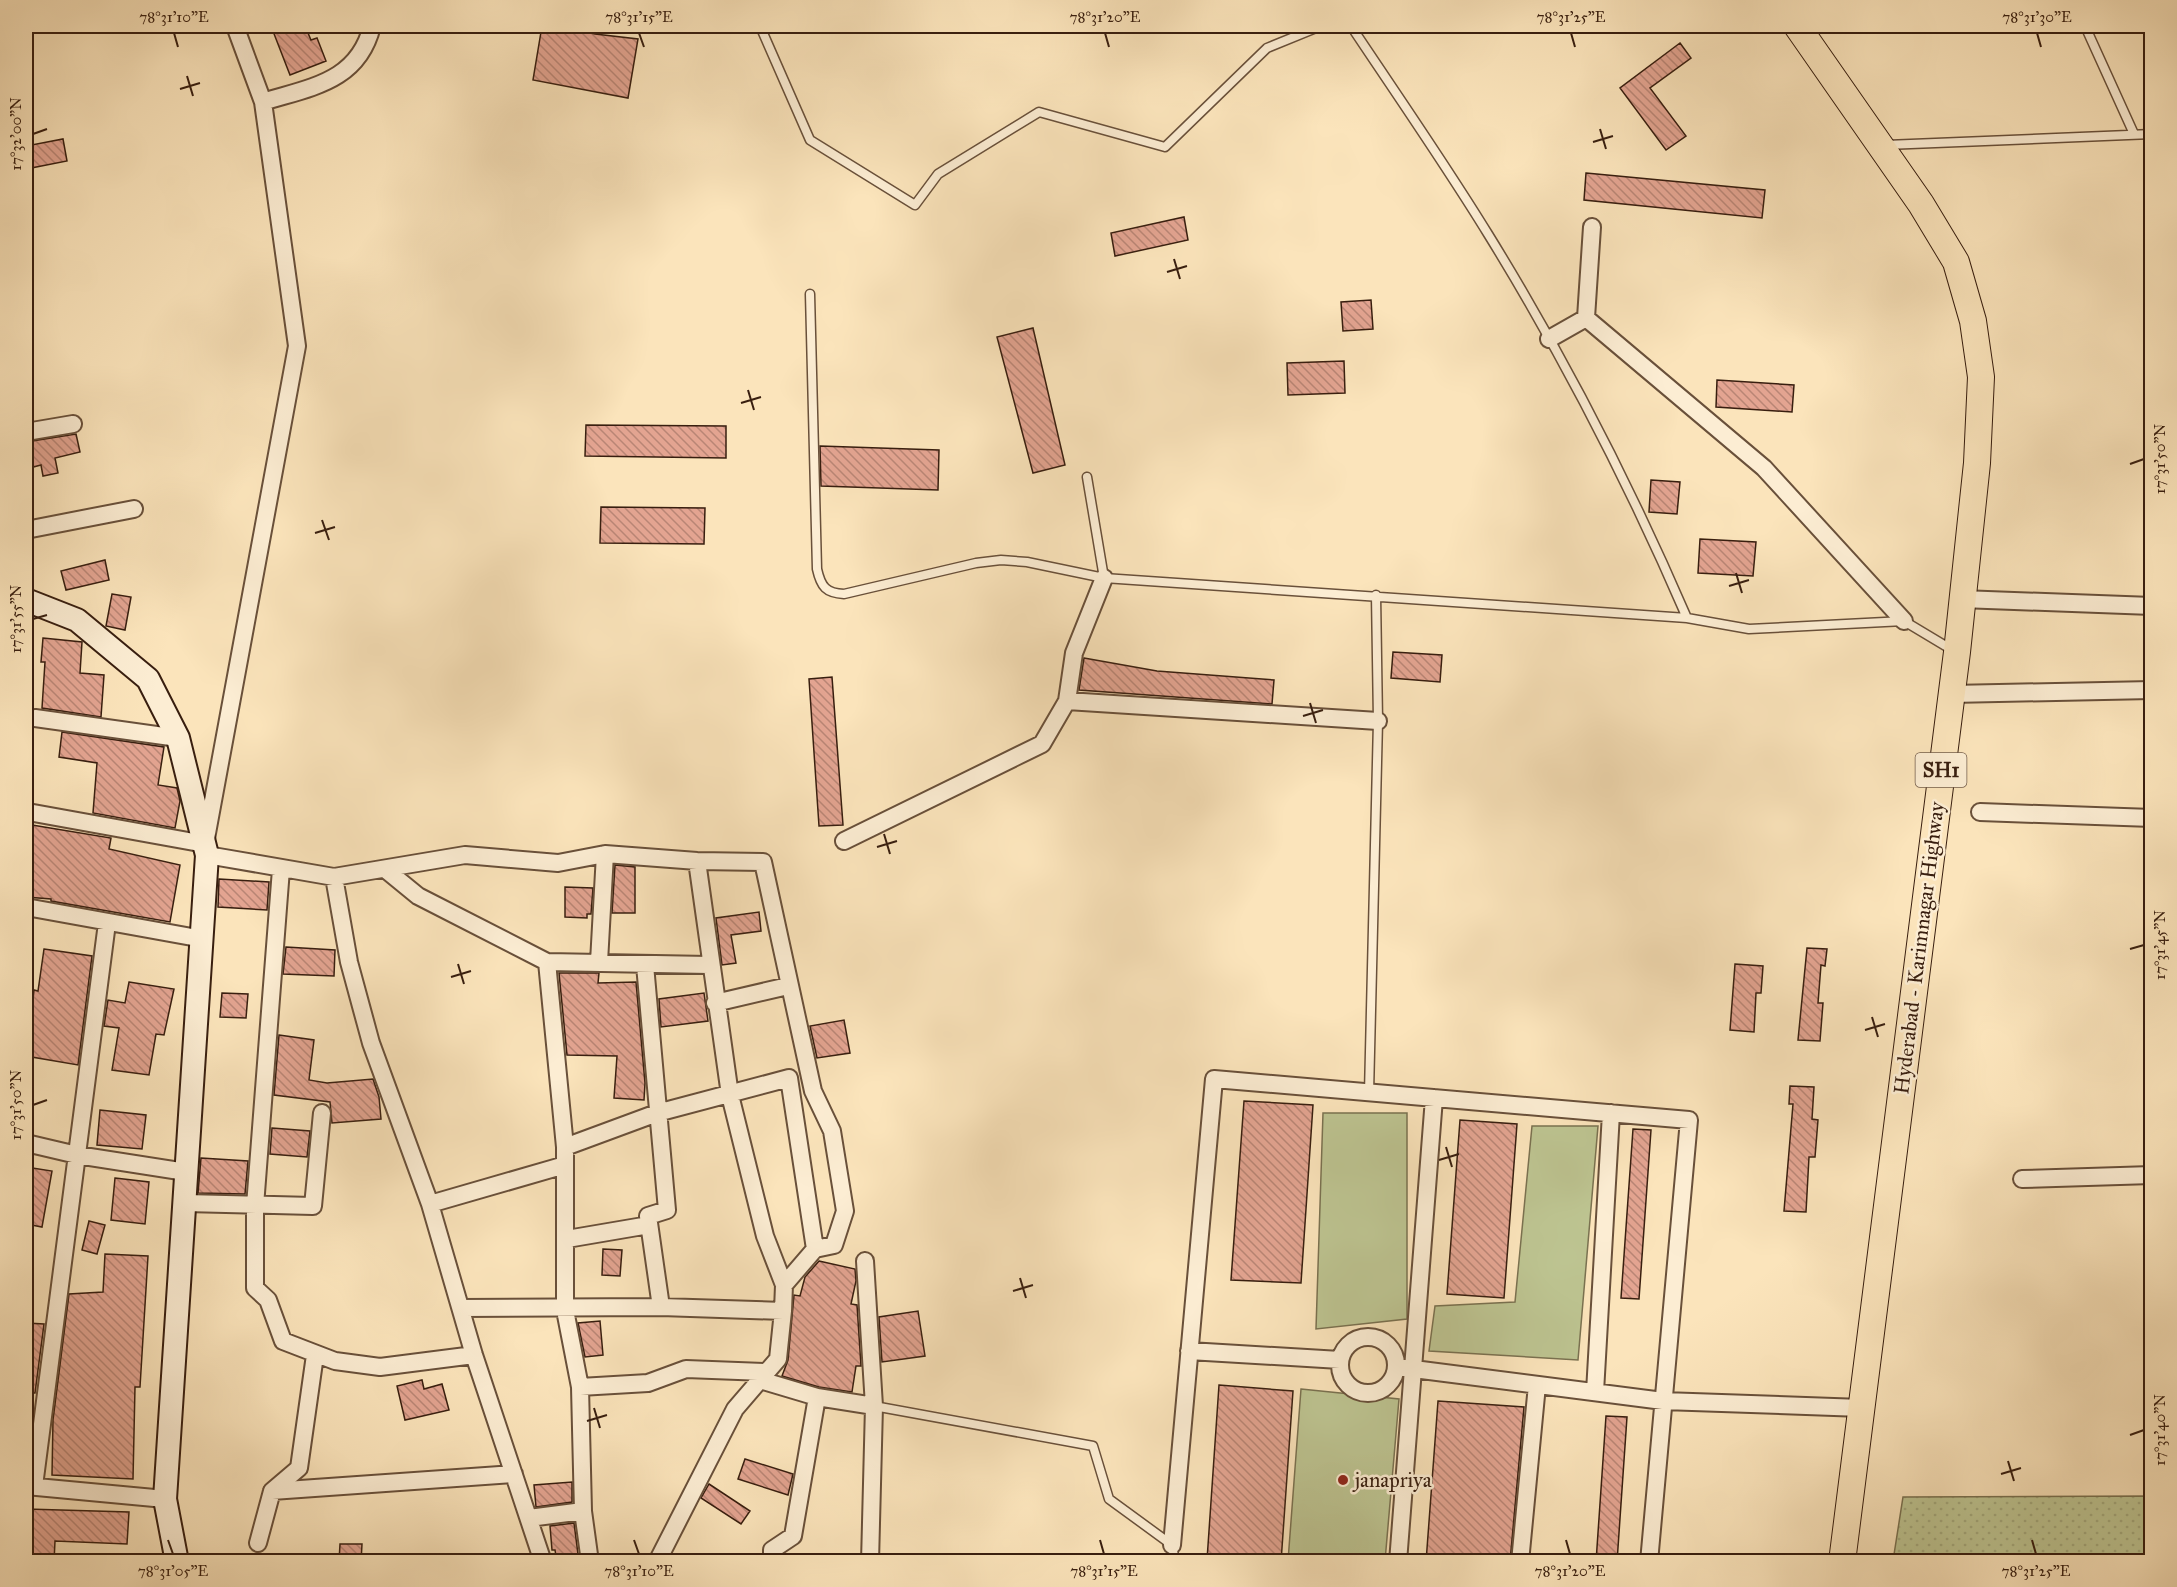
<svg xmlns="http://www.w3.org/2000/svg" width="2177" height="1587" viewBox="0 0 2177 1587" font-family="'IM FELL Great Primer',serif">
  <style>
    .grass { fill: url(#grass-dots); stroke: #7a7150; stroke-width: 1.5 }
    .pitch { fill: #bdc491; stroke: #7a7150; stroke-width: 1.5 }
    .building { fill: url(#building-back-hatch); stroke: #381e0f; stroke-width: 1.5 }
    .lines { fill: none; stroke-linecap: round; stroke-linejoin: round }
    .lane-casing { stroke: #69503a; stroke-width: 11 }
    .street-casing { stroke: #69503a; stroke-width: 20 }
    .secondary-casing { stroke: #381e0f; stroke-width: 26 }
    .primary-casing { stroke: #381e0f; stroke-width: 28 }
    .lane { stroke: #fcedd3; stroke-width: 8 }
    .street { stroke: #fcedd3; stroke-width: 16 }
    .secondary { stroke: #fcedd3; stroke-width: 22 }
    .primary { stroke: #fbe4bb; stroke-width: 26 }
    .ticks { fill: none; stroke: #381e0f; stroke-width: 2 }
    .poi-dot { fill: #8f2418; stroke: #fcedd3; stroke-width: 2 }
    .labels { text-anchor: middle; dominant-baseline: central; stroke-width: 5; stroke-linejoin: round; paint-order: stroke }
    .shield { fill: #fcedd3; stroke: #735c4a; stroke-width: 1.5 }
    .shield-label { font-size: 20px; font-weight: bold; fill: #381e0f }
    .street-label { font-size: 21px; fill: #381e0f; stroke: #fcedd3 }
    .poi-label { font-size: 21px; fill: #381e0f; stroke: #fcedd3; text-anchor: start }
    .neatline { fill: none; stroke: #381e0f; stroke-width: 2 }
    .ticks-label { font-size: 15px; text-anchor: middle; fill: #381e0f }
  </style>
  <defs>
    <pattern id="grass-dots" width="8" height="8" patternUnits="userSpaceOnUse" patternTransform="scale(1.5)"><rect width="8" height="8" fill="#bdc491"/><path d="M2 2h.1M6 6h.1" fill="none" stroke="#a3a87c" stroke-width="1.8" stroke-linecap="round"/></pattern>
    <pattern id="building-back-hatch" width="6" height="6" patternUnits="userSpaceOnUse" patternTransform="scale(1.5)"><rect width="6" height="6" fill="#e3a491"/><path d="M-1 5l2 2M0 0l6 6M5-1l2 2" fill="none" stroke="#b98575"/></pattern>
  </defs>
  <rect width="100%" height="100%" fill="#fbe4bb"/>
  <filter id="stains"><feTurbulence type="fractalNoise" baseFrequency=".00333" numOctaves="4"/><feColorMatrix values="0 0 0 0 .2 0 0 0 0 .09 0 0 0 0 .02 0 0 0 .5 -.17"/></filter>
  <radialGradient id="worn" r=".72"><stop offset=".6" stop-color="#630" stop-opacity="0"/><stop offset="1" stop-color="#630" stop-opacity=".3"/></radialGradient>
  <path class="grass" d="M2151 1496V1561H1893L1903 1497Z"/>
  <path class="pitch" d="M1323 1113H1407V1319L1316 1329Z
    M1532 1126H1598L1578 1360 1429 1351 1435 1306 1515 1302Z
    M1301 1389 1399 1399 1385 1561H1288Z"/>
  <path class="building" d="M271 26H305L311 40 317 38 326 61 290 75Z
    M542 26H562L595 34 638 39 628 98 533 80Z
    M1680 43 1691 58 1650 88 1686 136 1666 150 1620 88Z
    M63 139 67 161 26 169V146Z
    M1586 173 1765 190 1762 218 1584 200Z
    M1184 217 1188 240 1115 256 1111 233Z
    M1371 300 1373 329 1343 331 1341 302Z
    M1033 328 1065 465 1033 473 997 337Z
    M1344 361 1345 393 1288 395 1287 363Z
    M1717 380 1794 385 1792 412 1716 407Z
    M586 425 726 426V458L585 456Z
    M76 434 80 452 55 458 58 473 43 476 41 465 26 469V442Z
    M820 446 939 450 938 490 821 486Z
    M1651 480 1680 482 1677 514 1649 512Z
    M601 507 705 508 704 544 600 543Z
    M1700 539 1756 542 1753 576 1698 573Z
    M105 560 109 580 66 590 61 571Z
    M112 594 131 597 125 630 106 626Z
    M43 638 82 642 80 673 104 675 101 717 42 708 45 662H41Z
    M1393 652 1442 655 1440 682 1391 678Z
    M1084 658 1157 671 1274 680 1272 704 1079 690Z
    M832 677 843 825 819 826 809 679Z
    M62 732 164 747 158 785 177 788 180 801 175 828 93 813 97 763 59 757Z
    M26 824 111 838 109 849 180 865 170 922 51 901V899L26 897Z
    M615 865 635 867V913H612Z
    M219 879 269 882 267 910 218 907Z
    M565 887 593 888 591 914H587V918L565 917Z
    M759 912 761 931 731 935 736 963 722 965 716 918Z
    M286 947 335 950 334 976 283 974Z
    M1807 948 1827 949 1825 966 1821 965 1818 1003H1823L1820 1041 1798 1040Z
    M44 949 92 956 78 1065 26 1056V1025L30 1026 34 990 38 991Z
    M1735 964 1763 966 1761 993H1756L1754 1032 1730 1030Z
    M559 973H599L598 983 636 982 645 1083 644 1100 614 1098 617 1056 567 1055Z
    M129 982 174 989 164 1035 156 1034 149 1075 112 1070 119 1028 104 1026 108 1000 125 1003Z
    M222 993 248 994 246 1018 220 1017Z
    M704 993 708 1021 661 1027 659 999Z
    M844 1020 850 1053 817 1058 810 1026Z
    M279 1035 314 1040 309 1080 327 1083 373 1079 379 1097 381 1119 332 1123 330 1102 274 1095Z
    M1790 1086 1814 1087 1812 1119 1818 1120 1815 1157H1809L1806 1212 1784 1211 1793 1104H1789Z
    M1244 1101 1313 1105 1301 1283 1231 1280Z
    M100 1110 146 1115 142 1149 97 1145Z
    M1460 1120 1517 1124 1504 1298 1447 1294Z
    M272 1128 310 1131 307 1157 270 1154Z
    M1633 1129 1651 1130 1639 1299 1621 1298Z
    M201 1158 248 1161 245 1194 198 1193Z
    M26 1167 52 1171 42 1227 26 1224Z
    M115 1178 149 1182 145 1224 111 1220Z
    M89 1221 105 1225 97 1254 82 1250Z
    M603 1249 622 1250 620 1276 602 1275Z
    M105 1254 148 1256 140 1387H135L133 1479 52 1475 53 1420 69 1294 103 1292Z
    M819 1261 855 1269 856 1281 851 1304 857 1305 861 1366H856L852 1392 819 1387 782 1376 788 1360 794 1295 800 1296 805 1277Z
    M918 1311 925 1356 882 1362 879 1317Z
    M600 1321 603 1355 585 1357 578 1323Z
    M26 1323 44 1324 35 1393H26Z
    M422 1380 424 1389 442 1384 449 1410 405 1420 397 1386Z
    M1219 1385 1293 1391 1281 1562 1207 1560Z
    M1438 1401 1524 1407 1510 1562H1426Z
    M1606 1416 1627 1417 1617 1562H1596Z
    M745 1459 793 1474 788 1495 738 1479Z
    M572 1482V1502L536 1507 534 1485Z
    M709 1484 750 1511 741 1524 701 1498Z
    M26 1509 129 1512 127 1544 55 1541 54 1562H26Z
    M574 1523 579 1562H557L555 1550H552L550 1526Z
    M340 1544H362L361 1562H339Z"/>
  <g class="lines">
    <g class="lane-casing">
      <path id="lane" d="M760 26 810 140 915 205 938 174 1039 112 1165 147 1267 48 1321 26
        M1351 26C1397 95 1445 164 1488 234 1564 357 1630 486 1687 618L1749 629 1904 621 1954 651
        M2085 26 2134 134
        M1886 145 2152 134
        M810 294 817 569C821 587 826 593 844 594L976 563 1001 560 1027 562 1104 578
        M1087 477 1104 578 1687 618
        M1369 1093 1378 721 1376 595
        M874 1406 1093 1446 1109 1499 1172 1545 1175 1562"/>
    </g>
    <g class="street-casing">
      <path id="street" d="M263 102C311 87 358 82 372 26
        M1586 318 1764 468 1904 621
        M1549 339 1586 318 1592 227
        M26 432 73 424
        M26 530 134 509
        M1104 578 1074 653 1067 701 1378 721
        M1961 599 2152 606
        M1951 694 2152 690
        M35 718 178 738
        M28 812 205 844 297 346 263 102 235 26
        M1980 812 2152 818
        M844 841 1042 744 1067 701
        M207 855 334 877 465 855 558 863 605 854 697 861 763 862 813 1091 832 1131 845 1211 834 1245 815 1249 784 1285
        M281 869 255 1206V1288L268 1300 283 1341 335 1361 380 1367 474 1355
        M385 869 418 896 547 962
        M334 877 349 962 371 1043 430 1204 474 1355 543 1562
        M26 907 203 939
        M599 962 605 854
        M645 965 667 1210 648 1216 661 1307
        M715 1003 788 986
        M26 1143 77 1155 186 1172
        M565 1147 657 1113 789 1078 815 1249
        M2022 1179 2152 1175
        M185 1203 313 1206 322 1113
        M430 1204 565 1165
        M567 1239 649 1225
        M865 1261 874 1406 870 1562
        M461 1308 661 1307 783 1311
        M1340 1365a28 28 0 1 1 56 0a28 28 0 1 1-56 0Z
        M1189 1351 1340 1360
        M1398 1367 1663 1401 1862 1408
        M760 1380 817 1397 874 1406
        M580 1387 648 1383 686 1369 767 1372
        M1595 1392 1611 1113
        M26 1486 165 1499
        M34 1486 107 923
        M272 1491 514 1474
        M529 1518 583 1511
        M258 1543 272 1491 299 1468 315 1355
        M1172 1545 1214 1079 1689 1120 1649 1562
        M590 1562 583 1511 580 1387 565 1310V1147L547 962 709 965
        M657 1562 735 1409 778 1359 783 1311 784 1285 765 1236 730 1095 697 861
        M772 1562V1550L793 1536 817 1397
        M1398 1562 1434 1098
        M1520 1562 1537 1385"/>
    </g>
    <g class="secondary-casing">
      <path id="secondary" d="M26 600 77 620 148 679 178 738 207 855 165 1499 177 1562"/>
    </g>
    <g class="primary-casing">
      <path id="primary" d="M1797 26 1921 204 1956 262 1973 321 1981 377 1977 463 1957 652 1842 1562"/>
    </g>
    <use href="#lane" class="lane"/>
    <use href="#street" class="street"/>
    <use href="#secondary" class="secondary"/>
    <use href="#primary" class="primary"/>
  </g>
  <path class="ticks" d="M174 33 178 47M639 33 644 47M1105 33 1109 47M1571 33 1575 47M2037 33 2041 47M187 76 193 96M180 89 200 83M1600 129 1606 149M33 134 47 129M1593 142 1613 136M1174 259 1180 279M1167 272 1187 266M748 390 754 410M741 403 761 397M2130 464 2144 459M322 520 329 540M315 533 335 527M1736 573 1742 593M1729 586 1749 580M33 619 47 615M1310 703 1316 723M1303 716 1323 710M884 834 890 854M877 847 897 841M2130 949 2144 945M458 964 464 984M451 977 471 971M1872 1017 1878 1037M1865 1030 1885 1024M33 1105 47 1100M1446 1147 1452 1167M1439 1160 1459 1154M1020 1278 1026 1298M1013 1291 1033 1285M594 1408 600 1428M587 1421 607 1415M2130 1435 2144 1430M2008 1461 2014 1481M2001 1474 2021 1468M168 1540 173 1554M634 1540 639 1554M1100 1540 1104 1554M1566 1540 1570 1554M2032 1540 2036 1554"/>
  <circle class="poi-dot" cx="1343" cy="1480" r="6"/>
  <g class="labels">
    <rect class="shield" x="1915.5" y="753" width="51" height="34" rx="4.5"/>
    <g class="shield-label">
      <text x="1941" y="770">SH1</text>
    </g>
    <g class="street-label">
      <text transform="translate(1919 948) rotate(-83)">Hyderabad - Karimnagar Highway</text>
    </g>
    <g class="poi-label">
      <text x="1355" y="1480">janapriya</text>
    </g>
  </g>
  <rect width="2177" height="1587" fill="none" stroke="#fbe4bb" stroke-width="66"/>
  <rect x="33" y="33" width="2111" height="1521" class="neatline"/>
  <g class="ticks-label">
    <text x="174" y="22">78°31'10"E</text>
    <text x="639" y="22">78°31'15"E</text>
    <text x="1105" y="22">78°31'20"E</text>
    <text x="1571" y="22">78°31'25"E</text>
    <text x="2037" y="22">78°31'30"E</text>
    <text transform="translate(16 134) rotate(-90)" y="5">17°32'00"N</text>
    <text transform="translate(2160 459) rotate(-90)" y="5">17°31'50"N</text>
    <text transform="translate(16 619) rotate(-90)" y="5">17°31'55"N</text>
    <text transform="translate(2160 945) rotate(-90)" y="5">17°31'45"N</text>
    <text transform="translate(16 1105) rotate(-90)" y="5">17°31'50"N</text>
    <text transform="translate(2160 1430) rotate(-90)" y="5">17°31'40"N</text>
    <text x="173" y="1576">78°31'05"E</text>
    <text x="639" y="1576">78°31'10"E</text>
    <text x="1104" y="1576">78°31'15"E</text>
    <text x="1570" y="1576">78°31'20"E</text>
    <text x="2036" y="1576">78°31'25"E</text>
  </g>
  <rect width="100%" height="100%" filter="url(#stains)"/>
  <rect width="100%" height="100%" fill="url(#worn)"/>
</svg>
